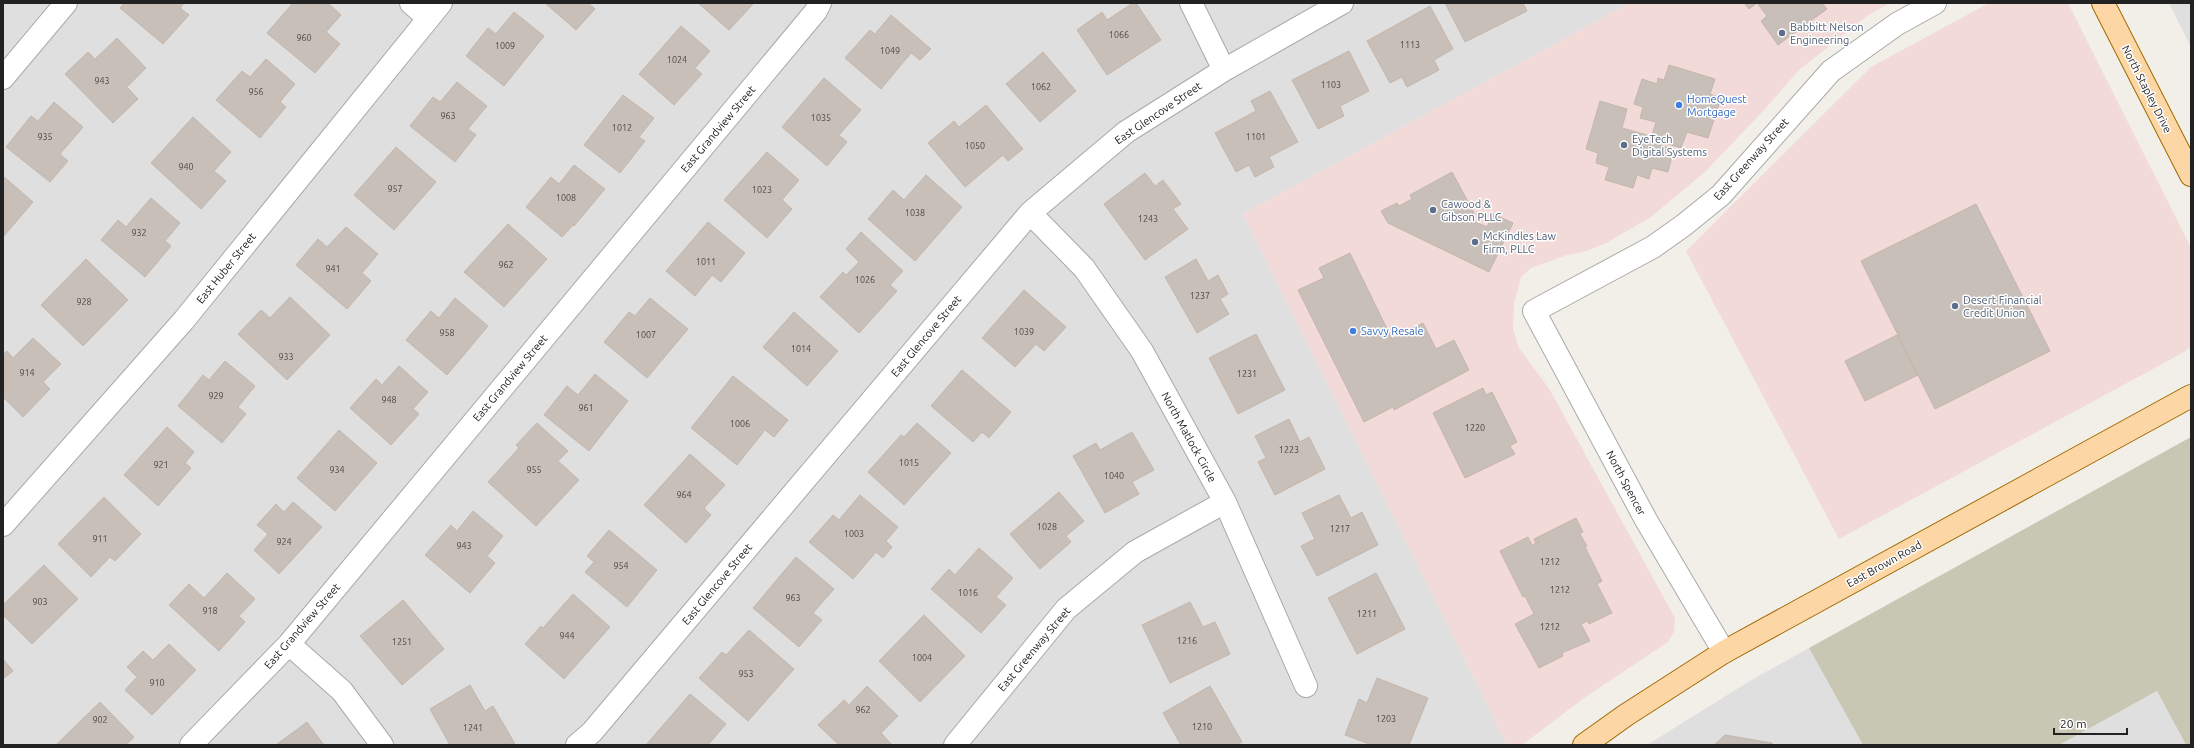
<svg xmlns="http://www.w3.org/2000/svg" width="2194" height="748" viewBox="0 0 2194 748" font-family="Ubuntu,sans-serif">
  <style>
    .residential { fill: #e0dfdf }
    .commercial { fill: #f2dad9 }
    .construction { fill: #c7c7b4 }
    .building { fill: #c7bfb8; stroke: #c4b6ab }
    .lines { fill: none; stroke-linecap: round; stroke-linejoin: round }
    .minor-casing { stroke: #a9a9a9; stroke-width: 24 }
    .major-casing { stroke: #a06b00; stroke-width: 24 }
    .minor { stroke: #fff; stroke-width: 22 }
    .major { stroke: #fcd6a4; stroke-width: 22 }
    .service-dot { fill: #5c6f8a; stroke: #fff; stroke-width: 1.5 }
    .shop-dot { fill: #3f7fe0; stroke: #fff; stroke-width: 1.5 }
    .labels { text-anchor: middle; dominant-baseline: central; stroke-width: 3; stroke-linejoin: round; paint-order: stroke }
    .number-label { font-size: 9px; fill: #4b4948 }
    .service-label { font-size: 11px; fill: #4e5e75; stroke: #fff; text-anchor: start }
    .street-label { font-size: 11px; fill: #222; stroke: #fff }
    .shop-label { font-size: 11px; fill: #366cbe; stroke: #fff; text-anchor: start }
  </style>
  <rect width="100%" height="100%" fill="#f2efe9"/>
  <path class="residential" d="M3 3H1630L1243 214 1507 745H3Z
    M2169 3H2191V47Z
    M1809 648 1863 745H1647L1753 679Z
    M2157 691 2186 745H2059Z"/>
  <path class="commercial" d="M1630 3H1890L1867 16 1799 70 1765 109 1705 172 1651 217 1608 242 1587 251 1567 255 1531 268 1521 277 1514 304 1513 329 1519 348 1550 390 1675 618 1674 632 1668 642 1584 698 1522 745H1507L1243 214Z
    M1989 3H2068L2191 248V346L2186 351 1839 539 1686 251 1871 67Z"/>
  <path class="construction" d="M2191 437V745H2186L2157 691 2059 745H1863L1809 648Z"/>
  <path class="building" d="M124 3H184L180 8 189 15 163 44 120 8Z
    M293 3H328L341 15 326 32 340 44 315 73 267 33Z
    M545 3H588L595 9 576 30Z
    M698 3H754L729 30Z
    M1133 3H1136L1161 40 1107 75 1077 30 1102 12 1107 20Z
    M1445 3H1523L1527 11 1465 42Z
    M1744 3H1822L1827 9 1778 45 1761 21 1767 16 1757 3 1749 9Z
    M1430 6 1453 49 1434 60 1439 70 1407 87 1402 77 1390 83 1367 41Z
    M514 12 544 36 504 86 466 56 488 28 496 34Z
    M891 15 931 49 920 60 911 53 881 89 845 58 870 30 875 34Z
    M681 26 710 51 695 68 702 74 674 105 639 74Z
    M117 38 146 68 127 87 138 99 113 123 65 74 88 52 95 59Z
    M1349 51 1369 91 1340 106 1344 116 1318 129 1292 80Z
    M1043 52 1076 91 1040 122 1006 84Z
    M266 59 295 84 280 102 286 107 260 138 216 100 242 71 250 77Z
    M1669 65 1715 79 1710 94 1721 98 1708 138 1687 132 1681 148 1651 139 1656 122 1640 118 1643 107 1634 104 1642 79 1657 84 1658 78 1664 80Z
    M824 78 861 110 839 135 847 142 827 166 782 127Z
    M457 82 487 106 468 129 476 135 455 162 410 126 433 97 440 102Z
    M1270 91 1298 142 1269 157 1274 167 1255 177 1249 165 1236 172 1215 133 1256 111 1251 101Z
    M623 95 654 118 639 137 645 141 620 173 584 145Z
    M1600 101 1627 109 1622 128 1647 135 1645 141 1674 149 1668 172 1652 168 1649 179 1637 175 1633 188 1605 180 1609 167 1596 163 1598 153 1586 149Z
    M54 102 83 127 60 154 68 161 50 182 6 147 31 116 38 121Z
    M986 105 1023 149 1008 161 1003 155 965 187 928 143 954 121 959 127Z
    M193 117 231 152 214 171 226 181 201 209 151 163Z
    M396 147 436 182 394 230 354 195Z
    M767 152 799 180 782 200 792 209 767 238 724 200Z
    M574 165 605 189 574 226 573 225 562 237 526 207 551 177 559 184Z
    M1452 172 1474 213 1471 220 1487 227 1493 214 1513 223 1489 272 1388 223 1381 211 1397 203 1399 206 1412 199 1410 195Z
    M1145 173 1155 186 1163 180 1181 204 1173 209 1188 229 1145 260 1104 204Z
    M926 175 962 207 915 261 868 219 893 190 904 200Z
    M3 176 33 202 3 237Z
    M151 198 180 223 165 241 171 246 145 277 101 240 118 220 126 227Z
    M1976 204 2050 351 1935 409 1861 261Z
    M708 222 745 253 721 282 712 275 695 296 666 271Z
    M508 224 547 259 504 307 464 272Z
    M346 227 378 254 362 273 371 281 347 309 296 265 318 239 327 247Z
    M861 232 903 271 890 285 897 291 859 333 820 297 843 272 846 275 859 262 846 249Z
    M1350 253 1392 339 1423 323 1436 349 1454 340 1469 370 1394 410 1393 407 1364 422 1298 290 1324 278 1319 268Z
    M86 259 128 300 83 346 41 305Z
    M1196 259 1208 281 1218 275 1228 294 1220 299 1229 314 1197 333 1165 277Z
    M1024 290 1066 327 1044 351 1036 344 1015 367 982 338Z
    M290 297 330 335 287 380 238 334 261 310 270 318Z
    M455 298 488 326 447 375 406 340 431 311 439 318Z
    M650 298 688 329 647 378 604 342 629 312 635 316Z
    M794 312 838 351 807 386 763 347Z
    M1256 334 1285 390 1238 414 1209 358Z
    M1897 335 1918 375 1865 401 1845 361Z
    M33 338 61 364 43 382 50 389 23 417 3 397V355L7 351 13 358Z
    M225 361 255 386 238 407 246 414 222 443 178 406 203 375 209 380Z
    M399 366 428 392 413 409 419 414 391 445 350 408 376 379 382 385Z
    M962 370 1011 412 989 438 982 432 973 442 931 406Z
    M595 374 628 401 589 451 544 415 567 386 578 395Z
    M733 376 788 420 774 437 765 430 737 465 691 428Z
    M1483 388 1486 395 1492 392 1517 442 1510 446 1515 454 1465 478 1433 413Z
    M1289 419 1300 442 1309 437 1325 469 1275 495 1258 462 1266 458 1255 436Z
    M537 423 568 451 558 461 579 480 536 526 488 482 519 448 516 445Z
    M917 423 951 453 904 505 868 472 901 435 904 437Z
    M167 427 194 452 185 463 191 468 158 506 124 475Z
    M339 430 377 463 335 511 297 478Z
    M1132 432 1154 470 1132 482 1139 494 1105 513 1073 456 1096 443 1100 450Z
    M690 454 725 485 704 508 711 515 686 543 644 505Z
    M1059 492 1084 521 1066 536 1071 542 1040 569 1010 534Z
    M860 495 898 527 886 541 892 547 883 558 876 552 853 579 809 542 833 515 839 520Z
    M1339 495 1351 518 1362 512 1378 545 1317 576 1301 546 1315 539 1302 513Z
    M104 497 141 534 115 561 110 557 91 577 58 544Z
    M293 502 322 527 279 574 254 550 268 534 257 525 276 504 284 512Z
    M473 511 503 536 487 556 495 563 470 593 425 555 451 525 457 531Z
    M1576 518 1583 532 1580 534 1587 546 1585 547 1602 581 1597 584 1612 613 1589 624 1588 621 1581 624 1590 641 1562 653 1563 656 1539 668 1515 624 1534 614 1525 596 1523 597 1500 551 1528 537 1532 545 1539 542H1535L1534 539Z
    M609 530 657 570 627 607 585 572 594 562 587 556Z
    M979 548 1013 578 996 597 1006 605 981 633 931 589 949 569 955 575Z
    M796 557 834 589 813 613 822 620 799 647 753 608Z
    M44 565 78 599 32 644 3 615V605Z
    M227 573 255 599 239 616 245 622 219 651 169 605 189 584 204 598Z
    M1376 573 1405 629 1357 654 1328 598Z
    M573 594 610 627 564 679 525 644 541 626 543 628Z
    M403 600 444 649 402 685 360 636Z
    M1190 602 1203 627 1215 622 1230 654 1170 683 1142 625Z
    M924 615 965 656 920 702 879 661Z
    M749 630 794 669 748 721 699 678 722 652 726 655Z
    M169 644 196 670 152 715 125 690 137 677 127 667 143 651 153 660Z
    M3 659 13 671 3 679Z
    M1377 678 1428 698 1409 745H1372L1345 735 1359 699 1367 703Z
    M470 685 485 711 493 706 515 744 450 745 430 709Z
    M867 686 898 716 881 733 892 745H839L818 725 844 700 849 705Z
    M1210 686 1242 742 1236 745H1181L1163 713Z
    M690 694 726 724 708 745H646Z
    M100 702 134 737 126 745H56Z
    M307 722 324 745H276Z
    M1725 735 1772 743 1773 745H1714Z"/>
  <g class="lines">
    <g class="minor-casing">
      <path id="minor" d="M411 3 428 18
        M1191 3 1224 70
        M3 78 66 3
        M1030 213 1084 268 1142 351 1225 502 1306 686
        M3 525 184 320 441 3
        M289 644 342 691 382 745
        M1724 652 1646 520 1534 311 1653 247 1684 225 1721 195 1831 71 1897 24 1935 3
        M191 745 289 644 816 11 820 3
        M577 745 592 732 1030 213 1126 132 1224 70 1342 3
        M955 745 1066 609 1135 552 1225 502"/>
    </g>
    <g class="major-casing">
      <path id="major" d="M2103 3 2191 175
        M1584 745 1626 715 1724 652 2191 396"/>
    </g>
    <use href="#minor" class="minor"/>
    <use href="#major" class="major"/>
  </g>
  <g class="service-dot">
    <circle cx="1782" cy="33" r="4"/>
    <circle cx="1624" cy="145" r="4"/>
    <circle cx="1433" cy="210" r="4"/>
    <circle cx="1475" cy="242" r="4"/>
    <circle cx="1955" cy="306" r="4"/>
  </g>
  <g class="shop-dot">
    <circle cx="1679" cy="105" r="4"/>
    <circle cx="1353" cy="331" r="4"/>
  </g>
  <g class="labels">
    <g class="number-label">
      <text x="1119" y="35">1066</text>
      <text x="304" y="38">960</text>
      <text x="1410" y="45">1113</text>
      <text x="505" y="46">1009</text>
      <text x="890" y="51">1049</text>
      <text x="677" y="60">1024</text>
      <text x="102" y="81">943</text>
      <text x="1331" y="85">1103</text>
      <text x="1041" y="87">1062</text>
      <text x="256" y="92">956</text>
      <text x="448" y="116">963</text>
      <text x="821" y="118">1035</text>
      <text x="622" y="128">1012</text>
      <text x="45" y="137">935</text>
      <text x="1256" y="137">1101</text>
      <text x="975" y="146">1050</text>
      <text x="186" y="167">940</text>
      <text x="395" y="189">957</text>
      <text x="762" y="190">1023</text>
      <text x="566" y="198">1008</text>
      <text x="915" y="213">1038</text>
      <text x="1148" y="219">1243</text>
      <text x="139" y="233">932</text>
      <text x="706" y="262">1011</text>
      <text x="506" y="265">962</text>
      <text x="333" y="269">941</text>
      <text x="865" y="280">1026</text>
      <text x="1200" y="296">1237</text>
      <text x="84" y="302">928</text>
      <text x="1024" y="332">1039</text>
      <text x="447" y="333">958</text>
      <text x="646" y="335">1007</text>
      <text x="801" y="349">1014</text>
      <text x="286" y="357">933</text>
      <text x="27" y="373">914</text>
      <text x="1247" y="374">1231</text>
      <text x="216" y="396">929</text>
      <text x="389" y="400">948</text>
      <text x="586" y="408">961</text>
      <text x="740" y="424">1006</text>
      <text x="1475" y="428">1220</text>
      <text x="1289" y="450">1223</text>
      <text x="909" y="463">1015</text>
      <text x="161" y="465">921</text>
      <text x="337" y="470">934</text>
      <text x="534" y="470">955</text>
      <text x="1114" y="476">1040</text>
      <text x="684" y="495">964</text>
      <text x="1047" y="527">1028</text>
      <text x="1340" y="529">1217</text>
      <text x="854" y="534">1003</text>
      <text x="100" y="539">911</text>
      <text x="284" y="542">924</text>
      <text x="464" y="546">943</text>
      <text x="1550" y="562">1212</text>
      <text x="621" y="566">954</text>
      <text x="1560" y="590">1212</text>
      <text x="968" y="593">1016</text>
      <text x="793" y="598">963</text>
      <text x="40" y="602">903</text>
      <text x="210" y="611">918</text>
      <text x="1367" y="614">1211</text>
      <text x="1550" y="627">1212</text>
      <text x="567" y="636">944</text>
      <text x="1187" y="641">1216</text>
      <text x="402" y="642">1251</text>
      <text x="922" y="658">1004</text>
      <text x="746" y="674">953</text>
      <text x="157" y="683">910</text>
      <text x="863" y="710">962</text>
      <text x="1386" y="719">1203</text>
      <text x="100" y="720">902</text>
      <text x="1202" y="727">1210</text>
      <text x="473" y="728">1241</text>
    </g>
    <g class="service-label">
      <text x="1790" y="27">Babbitt Nelson<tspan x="1790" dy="13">Engineering</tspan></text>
      <text x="1632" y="139">EyeTech<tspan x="1632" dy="13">Digital Systems</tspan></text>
      <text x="1441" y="204">Cawood &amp;<tspan x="1441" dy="13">Gibson PLLC</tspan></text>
      <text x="1483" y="236">McKindles Law<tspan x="1483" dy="13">Firm, PLLC</tspan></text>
      <text x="1963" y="300">Desert Financial<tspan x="1963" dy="13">Credit Union</tspan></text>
    </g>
    <g class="street-label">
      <text transform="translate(2147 89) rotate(63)">North Stapley Drive</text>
      <text transform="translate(1158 113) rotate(-34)">East Glencove Street</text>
      <text transform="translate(718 129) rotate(-50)">East Grandview Street</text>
      <text transform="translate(1751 159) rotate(-48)">East Greenway Street</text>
      <text transform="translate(226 268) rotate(-51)">East Huber Street</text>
      <text transform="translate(926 336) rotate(-50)">East Glencove Street</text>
      <text transform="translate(510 378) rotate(-50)">East Grandview Street</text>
      <text transform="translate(1189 437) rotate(61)">North Matlock Circle</text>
      <text transform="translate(1626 483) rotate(62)">North Spencer</text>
      <text transform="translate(1884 564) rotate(-29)">East Brown Road</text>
      <text transform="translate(717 584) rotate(-50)">East Glencove Street</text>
      <text transform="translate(302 626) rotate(-49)">East Grandview Street</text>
      <text transform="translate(1034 649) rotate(-50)">East Greenway Street</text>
    </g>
    <g class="shop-label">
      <text x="1687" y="99">HomeQuest<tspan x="1687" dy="13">Mortgage</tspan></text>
      <text x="1361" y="331">Savvy Resale</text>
    </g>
  </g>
  <rect width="2194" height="748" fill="none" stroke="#222222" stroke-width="8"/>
  <path d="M2054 728v6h73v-6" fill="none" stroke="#222222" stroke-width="2"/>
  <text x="2060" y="728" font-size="12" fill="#222222" stroke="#ffffff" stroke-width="3" paint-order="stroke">20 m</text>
</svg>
